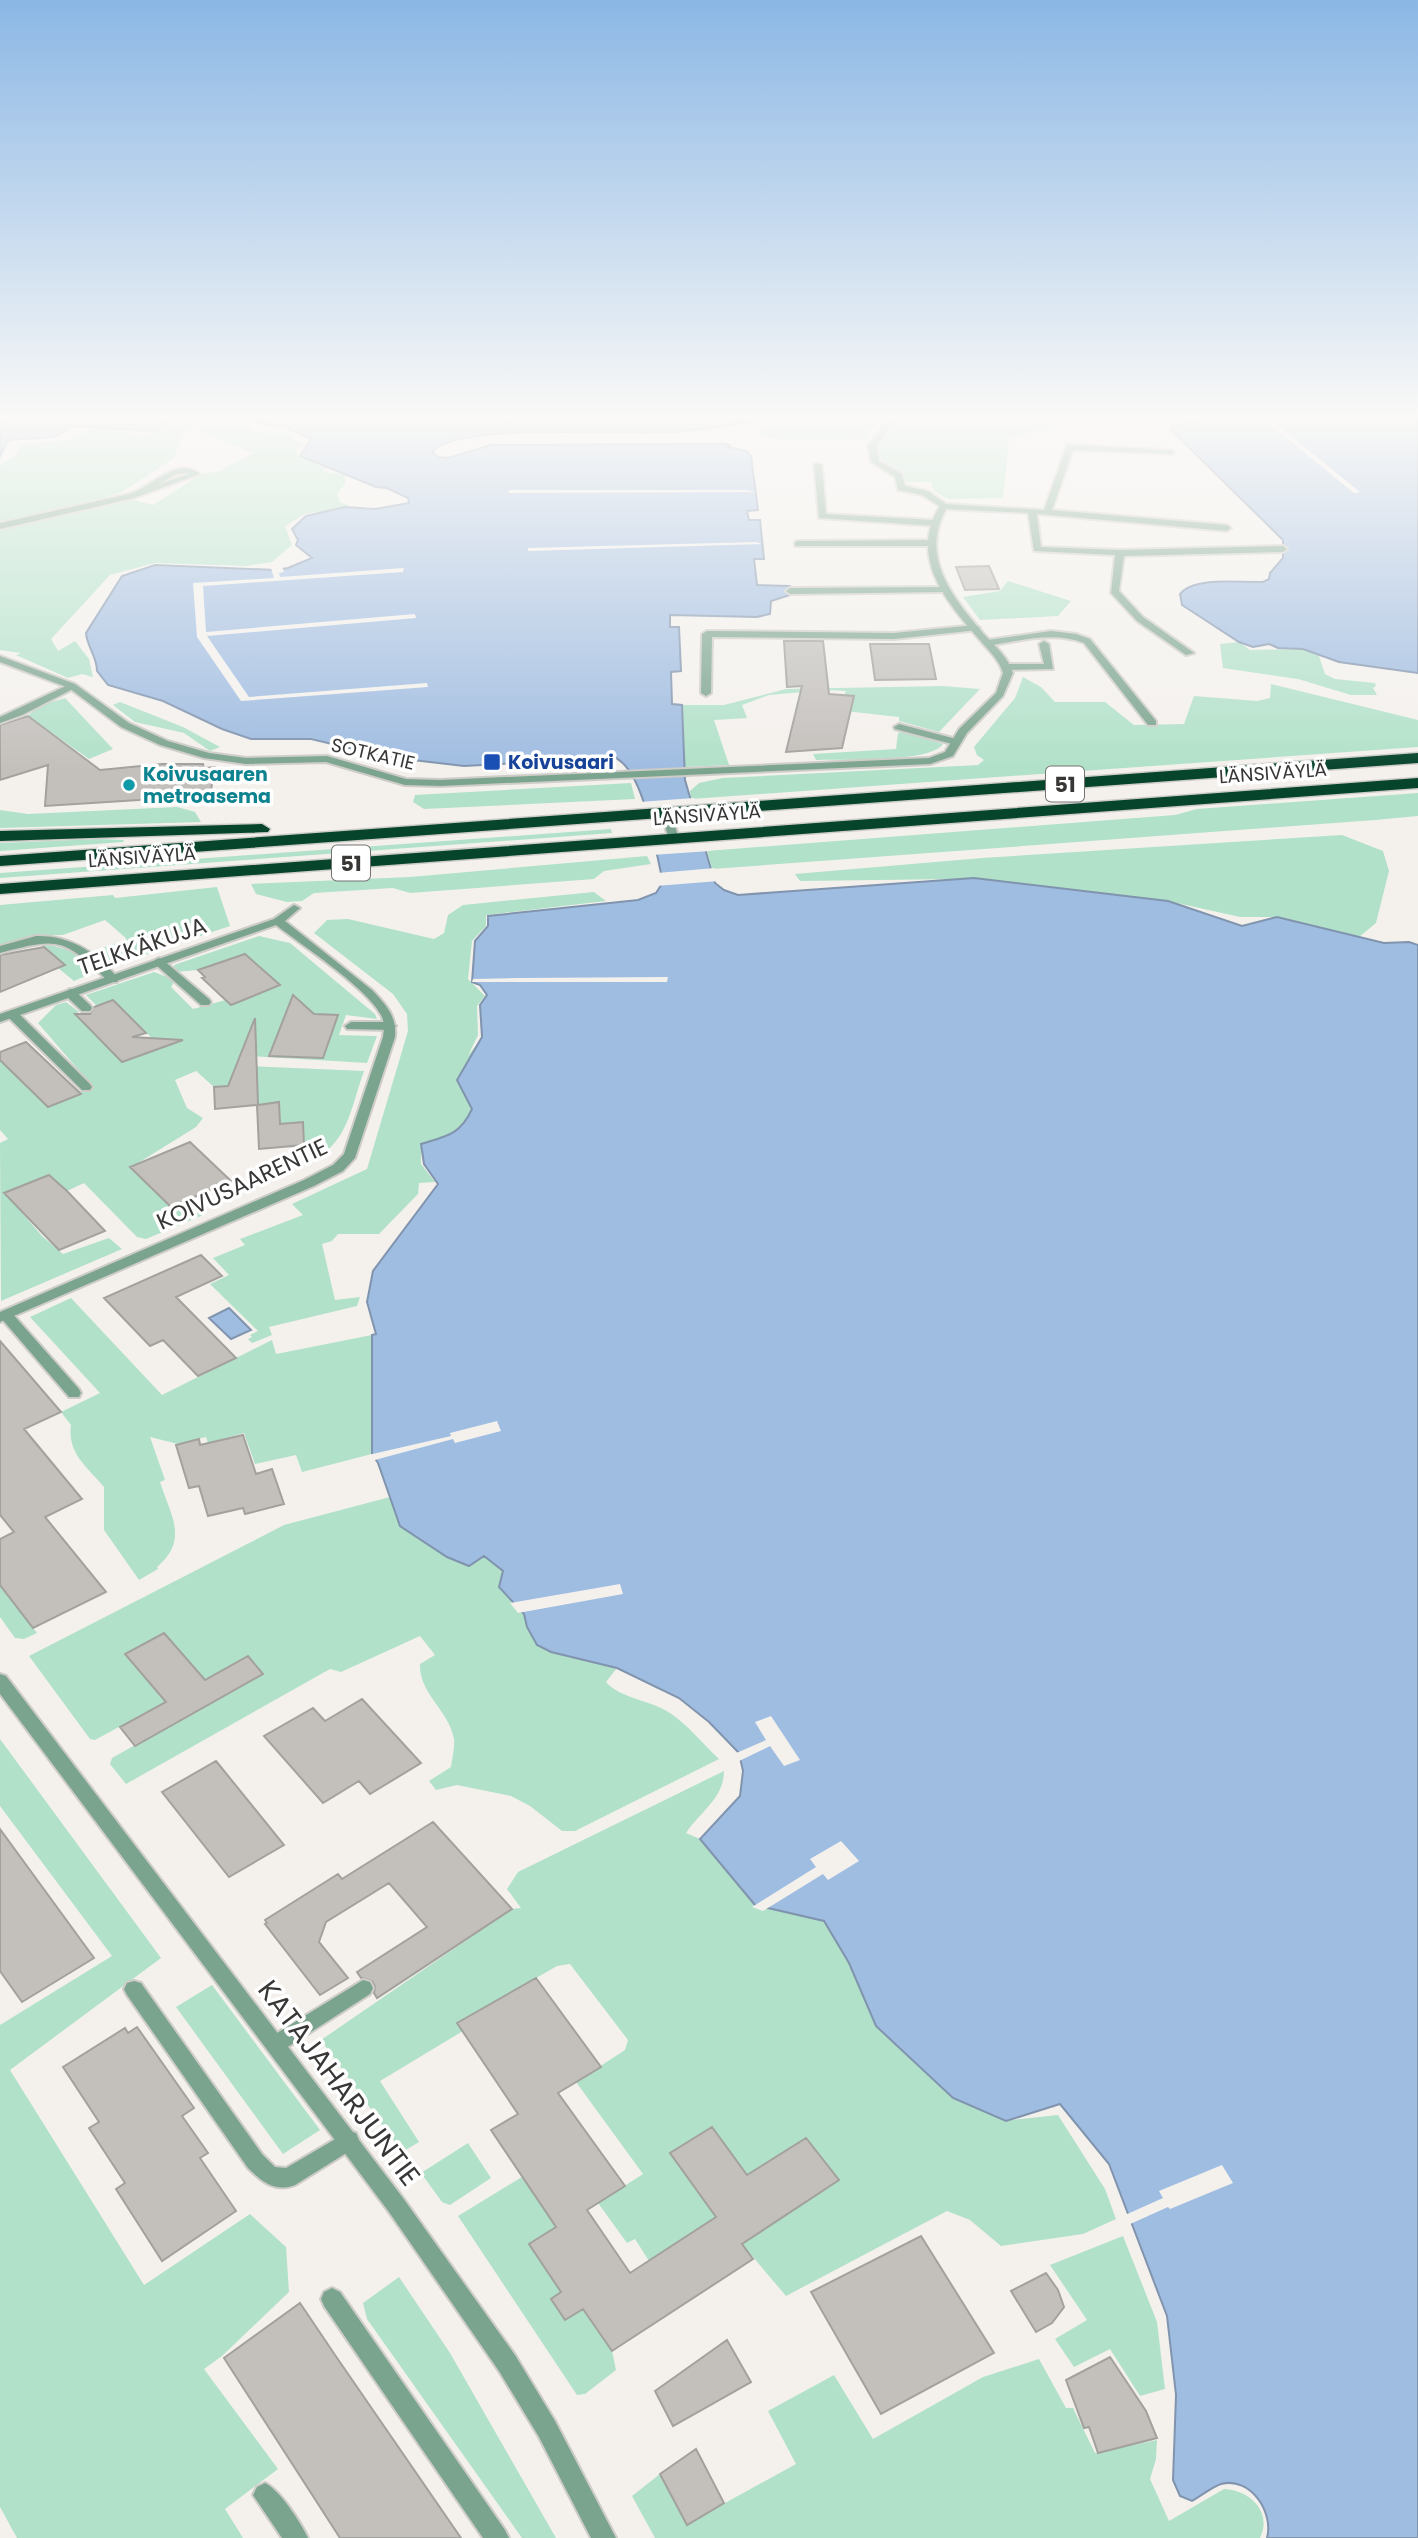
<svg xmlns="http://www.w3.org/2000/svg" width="1418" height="2538" viewBox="0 0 1418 2538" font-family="Poppins,sans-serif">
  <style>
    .green { fill: #b1e1c9; fill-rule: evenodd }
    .water { fill: #9fbce1; stroke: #8094ae; stroke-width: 2 }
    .pier { fill: #f4f1ed }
    .building { fill: #c3c0bc; stroke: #a3a19d; stroke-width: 2 }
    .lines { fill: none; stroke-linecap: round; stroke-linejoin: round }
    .service-casing { stroke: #ceccc8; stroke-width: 4 }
    .minor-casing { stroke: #ceccc8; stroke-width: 4 }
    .tertiary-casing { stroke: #ceccc8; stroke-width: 4 }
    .motorway-casing { stroke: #ceccc8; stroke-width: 3 }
    .service { fill: #7ba48e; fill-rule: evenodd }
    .minor { fill: #7ba48e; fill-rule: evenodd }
    .tertiary { fill: #7ba48e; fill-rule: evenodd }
    .motorway { fill: #06442c; fill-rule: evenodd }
    .transit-dot { fill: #1a4fb4; stroke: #fff; stroke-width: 2.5 }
    .culture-dot { fill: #0f9aa8; stroke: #fff; stroke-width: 2.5 }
    .labels { text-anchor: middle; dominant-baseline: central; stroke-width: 7; stroke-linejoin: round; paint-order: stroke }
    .far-street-label { font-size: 19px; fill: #383736; stroke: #fff }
    .far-transit-label { font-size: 19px; font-weight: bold; fill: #164399; stroke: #fff; text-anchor: start }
    .far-culture-label { font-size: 19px; font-weight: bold; fill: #0d838f; stroke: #fff; text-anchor: start }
    .shield { fill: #fff; stroke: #747372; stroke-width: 2 }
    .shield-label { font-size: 21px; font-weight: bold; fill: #383736 }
    .street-label { font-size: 23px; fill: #383736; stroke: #fff }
    .near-street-label { font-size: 28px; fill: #383736; stroke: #fff }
  </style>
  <rect width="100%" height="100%" fill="#f4f1ed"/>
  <path class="green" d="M795 416H882L865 439 784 440 756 435 770 425Z
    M894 416H1094L1104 423 1052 428 1009 438 1003 498 948 499 934 491 931 482H900L872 446Z
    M191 417 202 421 182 436 174 458 122 492 65 510 0 521V465L16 455 20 445 69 440 94 428 124 431 137 437 162 430 175 421Z
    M207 420 244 422 253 432 288 433 297 442 304 443 296 450 299 456 304 452 312 462 325 468 323 472 345 475V484L337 494 340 502 353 508 375 509 298 540 292 529 306 516 327 510 305 514 285 526 292 545 272 562 246 566 155 563 110 575 51 639 58 651 75 641 89 659 93 677 82 674 68 678 16 655 21 653 0 650V530L46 515 130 499 153 505 201 474 220 471 253 453 198 431Z
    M1008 581 1071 601 1058 616 980 620 963 597 1000 591Z
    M1239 642 1250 650 1303 649 1319 656 1325 674 1335 679 1375 683 1376 686 1373 688 1377 695H1351L1298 679 1223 668 1220 644Z
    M1023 677 1041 687 1055 702H1105L1134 725 1184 724 1194 696 1257 701 1270 698 1271 684 1418 720V747L691 799 690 791 699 783 723 778 978 765 984 760 977 755 974 747 1015 698Z
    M942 686 980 689 939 732 899 721V717L836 710 846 691 807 689 804 692 769 695 742 705 747 718 714 720 729 765 685 767 682 705H724L786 689Z
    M65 698 113 749 89 759 28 716 38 706Z
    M120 702 183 727 220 747 210 751 184 733 135 722 113 705Z
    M905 732 943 744C931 763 841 759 816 760L813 754 896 749 898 733Z
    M631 783 635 799 424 809 413 802 415 795Z
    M1418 793V816L1375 820 712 869 707 851 1175 815 1197 809Z
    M177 807 195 812 201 822 0 828V810L28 814Z
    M611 829 612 833 0 878V873Z
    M1342 835 1383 851 1389 871 1376 923 1359 937 738 895 954 879 800 881 795 874 982 858ZM1177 903 1240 917H1273L1242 926Z
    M98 839 124 840 123 842 0 851V843Z
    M647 856 651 864 604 871 594 879 410 893 393 888 314 893 302 901 287 902 256 894 251 884 410 877Z
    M217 887 230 926 111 966 93 952 127 939 105 920 63 935 31 936 0 947V905L113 895 115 898Z
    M594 892 606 901 486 915V926L472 941 468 979 485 996 477 1006 478 1035 468 1056 482 1037 481 1016 522 1078 415 1215 438 1184 424 1164 421 1144V1164L435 1182 419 1183 418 1194 379 1234H338L332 1241 322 1244 335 1300 360 1297 357 1306 269 1327 272 1335 252 1343 248 1339 252 1337 250 1335 258 1331 210 1284 229 1275 213 1258 245 1245 240 1239 303 1215 292 1204 367 1169 408 1031 407 1014 393 994 314 933 327 920 348 919 434 939 444 933 448 915 463 905Z
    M259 936 290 943 375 1014 377 1019 346 1015 339 1035 377 1036 367 1063 249 1056 246 1066 364 1071C348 1116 349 1144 302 1167L292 1146 303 1122 280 1124 279 1103 258 1105 257 1083 214 1087 196 1071 175 1080 187 1108 203 1118 196 1127 130 1168 171 1207 188 1200 203 1215 146 1239 137 1237 84 1183 67 1191 48 1175 5 1193 42 1236 63 1254 109 1238 122 1249 1 1301 0 1143 8 1139 0 1130V1060L48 1107 93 1087 38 1023 56 1005 66 1002 79 1012 75 1014 123 1062 161 1047 113 1000 97 1006 86 995 154 972 170 978 174 982 171 987 193 1009 279 985 274 980 270 981 245 954 198 970 175 972 174 965Z
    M42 945C63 945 83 956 97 971L74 981 58 968 64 964Z
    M71 1298 162 1395 272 1340 276 1354 372 1335V1454L302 1472 296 1455 255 1464 244 1433 208 1443 206 1437 178 1444 150 1437 165 1480 160 1482C171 1516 189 1540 157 1567L158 1569 139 1580 104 1530V1487C87 1467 67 1453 71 1425L61 1412 100 1393 30 1317Z
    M390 1497 400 1526 447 1557 469 1566 484 1556 503 1571 499 1587 524 1614 527 1627 656 1671 660 1690 617 1668 606 1682C621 1699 651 1700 670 1713 688 1725 703 1744 719 1759L575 1831H562L530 1806 511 1796 457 1785 436 1790 429 1781 451 1767C452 1758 455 1748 454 1739 449 1710 419 1694 420 1664L435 1655 420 1636 341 1672 330 1669 126 1784 110 1764 112 1758 263 1673 247 1656 205 1680 164 1633 126 1654 165 1702 95 1740 90 1739 29 1656 284 1525Z
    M0 1585 37 1633 24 1639 15 1638 0 1617Z
    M0 1739 161 1958 10 2070 144 2285 250 2214 286 2247 289 2292 222 2356 204 2369 278 2469 225 2509 243 2538H17L0 2507V2025L112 1956 0 1806Z
    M724 1771C724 1798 700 1812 686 1833L700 1839 723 1816 740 1827 1011 2120 1058 2115 1105 2189 1116 2219 1083 2234 1001 2246 970 2220 947 2211 786 2296 742 2244 839 2180 806 2138 747 2175 712 2127 716 2217 649 2261 635 2239 627 2243 598 2203 643 2174 576 2082 625 2050 628 2040 570 1964 557 1966 458 2023 463 2031 380 2081 419 2142 402 2152 321 2040 512 1909 521 1908 507 1889 518 1872Z
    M212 1985 320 2130 283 2154 176 2007Z
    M468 2143 491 2178 450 2205 442 2202 421 2173Z
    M522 2177 556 2227 530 2244 561 2292 551 2299 565 2320 584 2308 612 2351 616 2370 585 2394 577 2395 458 2216Z
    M1123 2236 1157 2322 1165 2389 1140 2396 1110 2349 1074 2367 1055 2339 1087 2320 1050 2265Z
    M399 2277 450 2353 556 2538H522L367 2319 363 2303Z
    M1039 2359 1066 2408H1073L1095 2453 1157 2440 1156 2459 1150 2479 1169 2521 1224 2489C1249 2490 1273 2511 1260 2538H655L632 2496 660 2474 687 2524 796 2464 768 2411 834 2375 873 2439 983 2377Z"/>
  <path class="water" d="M0 416H178L157 430 146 431 71 426C57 444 27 435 7 441L0 457Z
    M204 416H785C748 423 711 429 674 432 627 436 459 421 432 452L438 457 448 458 491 445 698 444H727L730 445 727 447 746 451 751 456 758 510 747 511 749 520H760L764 559H754L757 585 790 586V595L771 601 770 614 757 617 670 615V627H679L681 671 671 672 672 704 682 705 685 780 715 883 724 890 738 895 974 878 1168 901 1242 926 1277 917 1384 943 1409 942 1418 945V2538H1267C1274 2513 1251 2476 1221 2484 1212 2487 1201 2496 1192 2501L1180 2496 1173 2480 1176 2395 1167 2316 1109 2164 1060 2104 1006 2121 953 2098 876 2026 849 1963 824 1921 755 1905 700 1839 740 1796 743 1771 739 1753 709 1722 679 1698 617 1668 551 1652 537 1645 527 1627 524 1614 499 1587 503 1571 484 1556 469 1566 447 1557 400 1526 378 1463 372 1454V1335L376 1334 367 1302 373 1271 438 1184 424 1164 421 1144C447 1136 460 1135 472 1109L457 1080 482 1037 480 1005 487 995 480 985 472 982 475 941 488 926V916L638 900 656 893 663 882C655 850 645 774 616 758L464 766 387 757 311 739H251L222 729 163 701 108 685 97 671C97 656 87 647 86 633L122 576 155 565 276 570 288 568 312 558 296 545 298 540 292 529 306 516 345 507 375 509 409 503 408 498 387 488 376 487 300 456 311 439 285 427 256 423 250 417Z
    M1220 416H1418V673L1339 662 1303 649 1278 648 1269 644 1253 647 1239 642 1182 605 1180 594C1194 576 1241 583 1263 582L1269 579 1270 573 1283 558V540L1171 430 1172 426Z
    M229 1308 251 1330 231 1339 209 1318Z"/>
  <path class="pier" d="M1260 416H1266L1360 492 1354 493Z
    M509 490H745L757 492 509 493Z
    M756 542 762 544 528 551V548Z
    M282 567 284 572 279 573 280 577 404 568 403 572 203 586 206 632 415 614 416 618 207 636 249 697 427 683 428 687 241 701 197 637 193 583 274 578 271 568Z
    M694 798 710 851 652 855 639 802Z
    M715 868 719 881 656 886 659 881 657 873Z
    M668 977 667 982H472L473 979 518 978Z
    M497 1421 501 1431 455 1443 453 1439 371 1461 368 1455 451 1436 450 1433Z
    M620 1584 623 1594 518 1613 510 1603Z
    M771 1716 800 1760 784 1766 770 1746 737 1762 734 1754 766 1740 755 1722Z
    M841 1841 859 1861 828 1880 823 1874 763 1911 752 1907 816 1867 810 1859Z
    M1222 2165 1233 2183 1170 2209 1168 2207 1128 2225 1125 2215 1163 2198 1159 2191Z"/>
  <path class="building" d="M989 566 999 589 965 590 956 567Z
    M784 641H823L829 694 854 696 842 748 786 752 802 686 787 687Z
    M870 644H929L936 679 875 680Z
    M28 716 100 770 162 764H203L204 768 215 767 211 790 168 794 169 796 139 800 45 806 48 765 0 780V725Z
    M44 947 65 965 0 992V955Z
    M245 954 280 985 231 1005 202 978 205 977 198 970Z
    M293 995 314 1014 338 1015 323 1058 269 1056Z
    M113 1000 146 1033 132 1037 183 1040 122 1062 75 1014H90L94 1007Z
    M255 1018 258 1105 279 1102 280 1124 303 1122 304 1145 259 1149 257 1105 215 1109 214 1087 228 1086Z
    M26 1042 81 1094 48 1107 0 1060V1052Z
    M190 1142 231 1181 171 1207 130 1167Z
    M49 1175 67 1191 105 1231 59 1250 4 1193Z
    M201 1255 222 1276 176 1297 236 1358 198 1376 163 1340 150 1346 104 1298Z
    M0 1341 61 1412 24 1429 82 1499 45 1517 106 1592 33 1628 0 1585V1539L14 1532 0 1515Z
    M243 1435 256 1474 272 1469 284 1504 245 1514 243 1508 208 1516 199 1486 189 1488 176 1445 199 1439 200 1445Z
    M164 1633 205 1680 248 1656 263 1674 135 1746 120 1727 166 1702 125 1654Z
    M362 1699 421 1763 370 1794 359 1781 323 1803 264 1736 313 1708 325 1721Z
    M216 1761 284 1845 229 1877 162 1792Z
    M433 1822 512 1909 377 1998 374 1993 375 1987 372 1981 361 1978 357 1972 427 1927 389 1883 326 1922 319 1942 348 1978 320 1995 265 1924 267 1923 265 1920 338 1874 342 1879Z
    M0 1829 94 1958 22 2002 0 1971Z
    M536 1978 601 2067 558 2093 625 2186 587 2210 630 2273 716 2217 670 2153 712 2127 747 2175 806 2138 839 2180 742 2244 753 2259 612 2351 583 2309 565 2320 551 2299 561 2292 529 2244 556 2227 491 2130 518 2114 457 2023Z
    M137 2027 194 2108 182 2116 208 2153 200 2158 236 2211 162 2261 116 2189 125 2183 89 2128 99 2122 63 2067 125 2028 128 2033Z
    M921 2236 994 2353 881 2414 811 2292Z
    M1046 2273 1058 2290 1064 2307 1052 2323 1036 2332 1011 2291Z
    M300 2303 335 2355 461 2538H340L224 2358Z
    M727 2340 751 2382 673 2426 655 2391Z
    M1110 2357 1146 2411 1157 2438 1098 2453 1089 2427 1084 2428 1066 2380Z
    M696 2449 724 2503 687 2525 660 2474Z"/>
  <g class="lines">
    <g class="service-casing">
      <path id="service" d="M890 416H898L876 446 879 461 902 474 905 486 928 491 946 504 1044 510 1067 445 1170 450 1174 452 1173 454 1073 450 1052 510 1227 525 1231 528 1227 531 1037 514 1041 547 1120 550 1283 546 1287 549 1283 552 1124 556 1119 591 1143 617 1194 653 1186 655 1137 621 1111 593 1115 555 1034 551 1028 513 944 509 922 495 898 490 895 477 871 462 868 446Z
        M818 463 822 465 826 514 934 520 938 523 934 526 819 518 814 465Z
        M798 541 932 540 936 543 932 546H795V542Z
        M943 587 946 588V592L790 594 786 591 790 588Z
        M975 625 980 628 978 630 894 639 712 637 711 693 706 696 701 693 702 634 707 631 894 633Z
        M1051 631 1076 634 1090 639 1156 721V725H1148L1084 643C1052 631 1019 641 987 646L982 643 987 640Z
        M1044 641 1049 644 1053 669 1007 670 1002 667 1007 664H1044L1039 644Z
        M72 683 77 686 75 688 22 715 0 723V717Z
        M899 724 960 740 961 742 956 745 895 729 894 727Z
        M666 810 671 813 679 839 678 841H670L669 839 661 813Z
        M36 936C71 935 97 953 119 979L117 982H109C63 938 60 937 0 953V946Z
        M159 958 163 960 209 999 211 1002 209 1005H201L155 964V960Z
        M70 989 74 990 90 1005 92 1008 90 1011H82L66 996 64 993Z
        M12 1010 16 1011 90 1084 92 1087 90 1090H82L8 1017 6 1014Z
        M351 1022H390L396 1026 390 1030 347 1029 345 1026Z
        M6 1310 11 1312 79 1389 81 1393 79 1397H69L1 1318 0 1313Z
        M363 1980 370 1982 373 1988 370 1994 283 2050 276 2053 269 2050 266 2044 269 2038Z
        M134 1981 141 1983 262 2154 275 2167 286 2168 349 2131 356 2133 359 2140 356 2147 295 2185C275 2193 261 2181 248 2168L127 1995 124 1989 127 1983Z
        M332 2288 340 2292 505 2530 509 2538H483L324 2306 321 2299 324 2292Z
        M265 2483C280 2490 301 2523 308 2538H282L253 2495 257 2487Z"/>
    </g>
    <g class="minor-casing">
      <path id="minor" d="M182 468 191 469 200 474 134 498 0 529V523L129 494C148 488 161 472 182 468ZM187 473 188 474 159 484 177 474Z
        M941 504 948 506C918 555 952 597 984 634 995 646 1008 657 1013 673L1003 696 967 733 953 756 930 764 440 786 405 785 326 762 246 764 204 758 160 745 121 727 69 688 0 662V656L75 684 129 723 168 741 209 753 246 758 327 756 406 779 440 780 929 758 945 752 959 729 996 693 1003 673C999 659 987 649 978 638 944 599 908 555 941 504Z
        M294 905 300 908 285 921 372 990C386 1005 397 1016 395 1037L355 1158 343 1171 314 1186 0 1322V1312L304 1180 333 1165 344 1154 383 1037C384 1030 385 1022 381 1015 367 988 303 946 276 925L0 1022V1014L274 919Z"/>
    </g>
    <g class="tertiary-casing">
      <path id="tertiary" d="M0 1674 6 1676 403 2198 515 2355 555 2421 616 2538H591L539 2437 499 2371 389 2212 0 1694Z"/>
    </g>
    <g class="motorway-casing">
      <path id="motorway" d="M1418 753V763L0 866V856Z
        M1418 778V788L0 894V884Z
        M262 824 270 829 268 832 0 841V831Z"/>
    </g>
    <use href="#service" class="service"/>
    <use href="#minor" class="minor"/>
    <use href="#tertiary" class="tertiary"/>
    <use href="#motorway" class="motorway"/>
  </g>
  <linearGradient id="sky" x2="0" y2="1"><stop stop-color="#8bb7e5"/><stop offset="0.54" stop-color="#faf9f7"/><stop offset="1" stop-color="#faf9f7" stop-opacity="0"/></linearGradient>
  <rect width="1418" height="772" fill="url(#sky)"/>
  <rect class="transit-dot" x="483" y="753" width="18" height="18" rx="3.5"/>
  <circle class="culture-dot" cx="129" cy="785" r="7"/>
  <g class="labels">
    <g class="far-street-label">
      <text transform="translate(373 754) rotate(13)">SOTKATIE</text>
      <text transform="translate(1273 773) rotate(-4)">LÄNSIVÄYLÄ</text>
      <text transform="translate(707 815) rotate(-4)">LÄNSIVÄYLÄ</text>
      <text transform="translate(142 857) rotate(-4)">LÄNSIVÄYLÄ</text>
    </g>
    <g class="far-transit-label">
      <text x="508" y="762">Koivusaari</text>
    </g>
    <g class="far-culture-label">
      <text x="143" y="774">Koivusaaren<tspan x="143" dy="22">metroasema</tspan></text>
    </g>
    <g class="shield">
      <rect x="1046" y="766.5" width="38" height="35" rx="5"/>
      <rect x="332" y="845.5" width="38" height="35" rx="5"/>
    </g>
    <g class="shield-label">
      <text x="1065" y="784">51</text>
      <text x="351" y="863">51</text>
    </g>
    <g class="street-label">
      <text transform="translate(142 946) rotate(-19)">TELKKÄKUJA</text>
      <text transform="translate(242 1184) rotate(-25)">KOIVUSAARENTIE</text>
    </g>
    <g class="near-street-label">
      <text transform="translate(339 2083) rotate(53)">KATAJAHARJUNTIE</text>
    </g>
  </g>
</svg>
